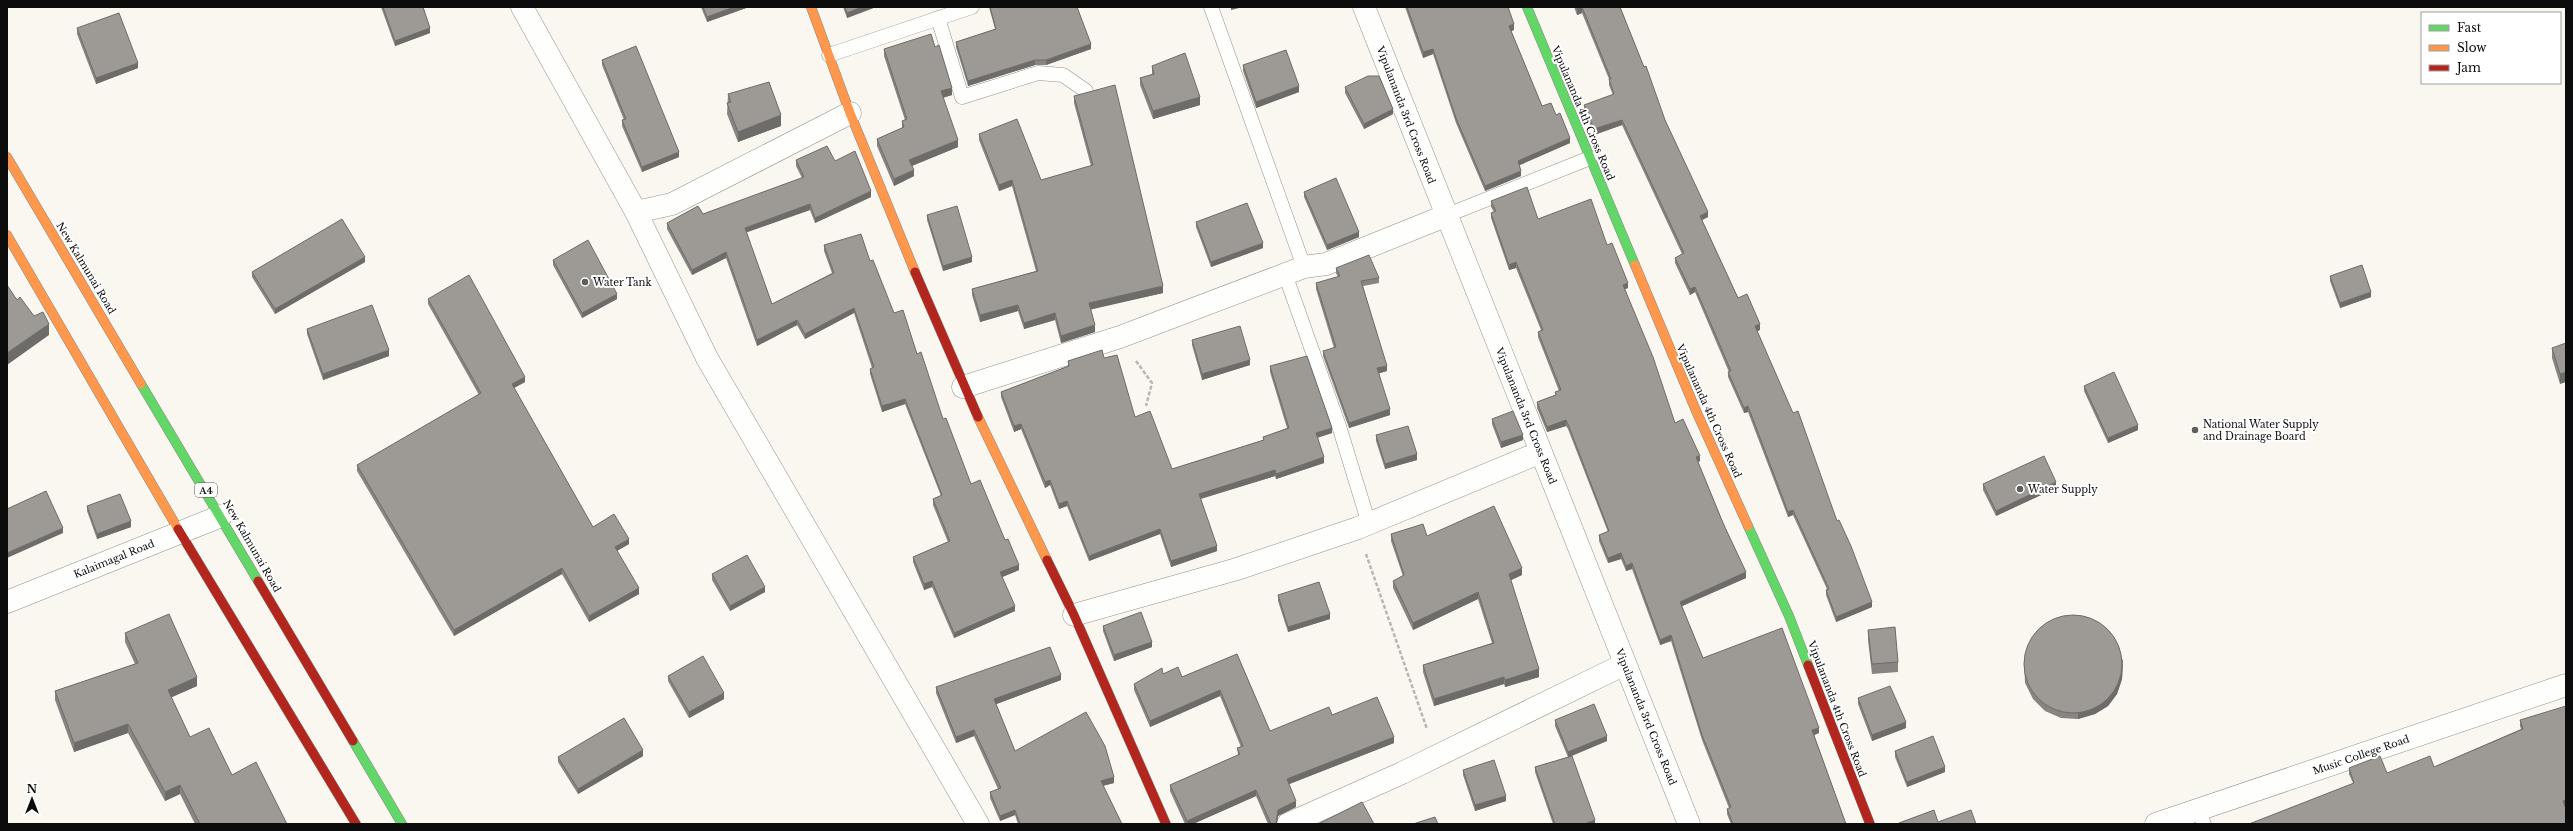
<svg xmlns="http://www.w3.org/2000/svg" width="2573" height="831" viewBox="0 0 2573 831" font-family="'Libre Baskerville',serif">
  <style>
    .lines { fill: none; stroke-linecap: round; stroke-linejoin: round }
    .lane-casing { stroke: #93928f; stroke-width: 15 }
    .street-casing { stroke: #93928f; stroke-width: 23 }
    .fast-casing { stroke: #8a8885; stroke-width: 10 }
    .slow-casing { stroke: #8a8885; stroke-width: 10 }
    .jam-casing { stroke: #8a8885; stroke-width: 10 }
    .path { stroke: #b7b6b5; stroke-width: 2.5; stroke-dasharray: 4 2; stroke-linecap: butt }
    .lane { stroke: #fefefd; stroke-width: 14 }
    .street { stroke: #fefefd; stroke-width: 22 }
    .fast { stroke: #63d668; stroke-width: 9 }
    .slow { stroke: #ff974d; stroke-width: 9 }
    .jam { stroke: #b3261e; stroke-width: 9 }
    .wall { fill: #878481 }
    .shaded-wall { fill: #6e6c69 }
    .building { fill: #9d9a96; stroke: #6e6c69 }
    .poi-dot { fill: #5f5e5c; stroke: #fff; stroke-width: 1.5 }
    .labels { text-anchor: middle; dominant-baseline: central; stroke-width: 4; stroke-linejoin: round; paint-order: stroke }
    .shield { fill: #fff; stroke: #555; stroke-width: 1 }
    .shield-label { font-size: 9px; font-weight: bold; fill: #0c0c0c }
    .street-label { font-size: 10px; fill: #0c0c0c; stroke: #fff }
    .poi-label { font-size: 10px; fill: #0c0c0c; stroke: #fff; text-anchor: start }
  </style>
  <rect width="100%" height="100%" fill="#faf7f0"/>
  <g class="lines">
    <g class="lane-casing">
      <path id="lane" d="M1211 7 1304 267
        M938 18 962 97 1038 73 1063 75 1086 91
        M829 55 972 7
        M1445 216 1590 158
        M1285 274 1339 426 1369 524
        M2199 811 2204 824"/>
    </g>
    <g class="street-casing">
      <path id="street" d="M522 7 636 212 672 204 850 113
        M1364 7 1689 824
        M636 212 707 358 978 824
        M963 387 1120 337 1304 267 1326 264 1445 216
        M7 602 221 516
        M1074 615 1237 569 1358 528 1541 452
        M1288 824 1402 773 1625 664
        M2156 824 2566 685"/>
    </g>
    <g class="fast-casing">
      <path id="fast" d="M1527 7 1635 265
        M141 384 258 581
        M1748 526 1789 616 1808 665
        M353 741 402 824"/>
    </g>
    <g class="slow-casing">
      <path id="slow" d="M811 7 850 113 915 272
        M7 157 141 384
        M7 235 178 529
        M1635 265 1697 413 1748 526
        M978 417 1047 560"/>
    </g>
    <g class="jam-casing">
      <path id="jam" d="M915 272 978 417
        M178 529 356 824
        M1047 560 1074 615 1166 824
        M258 581 353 741
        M1808 665 1870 824"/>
    </g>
    <path class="path" d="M1136 361 1152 383 1146 406
      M1366 554 1427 729"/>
    <use href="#lane" class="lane"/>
    <use href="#street" class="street"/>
    <use href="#fast" class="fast"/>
    <use href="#slow" class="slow"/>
    <use href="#jam" class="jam"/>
  </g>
  <path class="wall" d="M381 7H423L430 33 395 46Z
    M701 7H749L707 22Z
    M843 7H876L847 18Z
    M989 7H1077L1091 49 1046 65H1035L968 86 956 47V42L995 29Z
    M1405 7H1508L1514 30 1511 31 1542 106 1556 115 1570 143 1519 165 1521 176 1485 191 1456 123 1433 54 1423 58Z
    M1574 7H1620L1665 120 1708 217 1702 220 1738 298 1760 330 1757 331 1837 521 1872 607 1836 622 1826 595V590L1827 589 1793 515 1788 517 1748 412 1744 413 1728 377V372H1729L1695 292 1690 295 1675 263V258L1682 254 1622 125 1594 135 1584 110V105L1613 95 1609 85V79L1582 13 1577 15Z
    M77 28 138 68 96 84 77 34Z
    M935 47 952 95 943 98 958 147 912 166 914 176 894 186 877 146V139L902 128V121L905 120 884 56V49Z
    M602 60 679 157 642 172 622 126V120H624L602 65Z
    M1243 65 1299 92 1256 108 1243 71Z
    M1152 66 1200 105 1153 119 1140 85V78L1152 74Z
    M1345 87 1393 114 1364 129 1345 93Z
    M728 94 781 126 738 142 727 114Z
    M1074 96 1163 293 1090 309 1095 332 1061 343 1055 320 1024 329 1018 311 980 322 972 295V289L1036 271 1012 186 999 191 979 140V134L1041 180 1091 166 1074 103Z
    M796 160 835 161 871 197 815 223 810 210 746 232 772 304 832 273 824 251V245L870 261 894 313 917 354 943 419 971 484 1005 540 1019 570 1002 577 1015 611 954 638 932 587 924 590 913 562V557L948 542 933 505V499L941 496 905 404 882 412 870 374V369L872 368 854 313 805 339 797 325 757 346 726 258 692 275 667 229V223L703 214 802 178 796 166Z
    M1304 192 1359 237 1327 250 1304 197Z
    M1491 201 1607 245 1628 288 1625 289 1675 423 1700 461 1698 462 1746 578 1682 606 1703 658 1819 733 1814 735 1846 824H1731L1727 814V809L1729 808 1702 740 1671 641 1660 645 1632 569 1626 571 1621 559 1608 563 1599 541V535L1608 532 1568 429 1566 426 1547 432 1537 408V402L1555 395V392L1559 391 1538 337V332L1541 330 1516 268 1509 270 1491 218V213L1494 212 1491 207Z
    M927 215 972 262 943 271 927 220Z
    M1196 222 1263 248 1211 267 1196 227Z
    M553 260 617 299 582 318 553 265Z
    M365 262 275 314 252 277V272Z
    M1336 268 1379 278V283L1363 286 1387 371 1379 373 1390 415 1349 428 1323 356V351L1334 348 1316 289V283L1338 277 1336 273Z
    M2330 276 2371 297 2340 308 2330 281Z
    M428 299 525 382 514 388 593 527 629 544 617 551 639 594 589 622 562 574 454 636 357 471V465L479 395 428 304Z
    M307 329 389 356 323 380 307 334Z
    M1192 340 1250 365 1202 380 1192 345Z
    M2566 343 2560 384 2552 358V348Z
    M1104 358 1135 417 1172 469 1263 440V437L1287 428 1270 372V366L1332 433 1317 438 1324 463 1276 479 1275 476 1201 499 1217 551 1171 567 1160 534 1089 561 1067 506 1059 509 1050 485 1045 488 1021 429 1014 432 1001 397V392L1068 366V361Z
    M2084 386 2138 430 2108 443 2084 391Z
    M1492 419 1523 440 1501 448 1492 424Z
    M1376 435 1417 460 1385 469 1376 441Z
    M1983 484 2056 488 1996 516 1983 490Z
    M87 506 131 527 97 539 87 511Z
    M1391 534 1427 536 1522 575 1511 580 1539 677 1505 687 1504 684 1434 706 1423 672V665L1492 643 1478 599 1413 630 1393 588V581L1403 576 1391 541Z
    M712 574 765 592 730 611 712 580Z
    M1278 595 1330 619 1288 632 1278 601Z
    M1103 626 1152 647 1114 661 1103 631Z
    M1868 630 1898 662V672L1872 674 1868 640Z
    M125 633 197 686 171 697 190 737 287 824H195L180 794 165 801 128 733 74 752 55 700V691L135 664 125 642Z
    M1237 654 1270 731 1332 715 1394 743 1289 784 1296 807 1278 816 1277 823 1278 824H1268L1256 796 1193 824H1185L1170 791V785L1238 755 1237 748 1241 747 1220 696 1150 727 1134 690V684L1163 674 1182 677Z
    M2024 660 2123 664 2122 679 2117 694 2108 706 2095 714 2078 719 2061 718 2045 711 2033 699 2025 683Z
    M668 676 724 699 689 718 668 681Z
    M1061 680 996 704 1015 751 1114 783 1103 786 1122 824H1018L1015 815 1000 821 990 798V792L998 789 974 736 956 743 936 693V687Z
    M1858 698 1906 728 1872 741 1858 704Z
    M1555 720 1607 741 1572 756 1595 824H1553L1535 772V767L1568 757 1555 726Z
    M2520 720 2566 805 2565 806 2353 783 2349 774V768L2387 773 2434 767 2521 729 2520 726Z
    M1895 751 1945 772 1907 787 1895 757Z
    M643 756 578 794 558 762V757Z
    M1463 770 1506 801 1475 811 1463 775Z"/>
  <path class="shaded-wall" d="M734 7H749L707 22V17Z
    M862 7H876L847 18V13Z
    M1231 7H1243L1231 10Z
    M1582 7V13L1577 15V9Z
    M1514 24V30L1509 32V26Z
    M430 28V33L395 46V41Z
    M1091 44V49L1046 65V60Z
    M1433 49V54L1423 58V52Z
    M1035 60V65L968 86V81Z
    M138 63V68L96 84V78Z
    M1299 86V92L1256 108V102Z
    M952 88V95L941 98V91Z
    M1200 97V105L1153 119V111Z
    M1393 109V114L1364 129V124Z
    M781 115V126L738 142V132Z
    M1622 120V125L1594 135V129Z
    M1570 138V143L1518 166V161Z
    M958 140V147L909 167V160Z
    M679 152V157L642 172V167Z
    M914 170V176L894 186V179Z
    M1521 171V176L1485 191V186Z
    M1012 180V186L999 191V185Z
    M871 191V197L815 223V218Z
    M810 204V210L745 233V228Z
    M1708 212V217L1700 221V216Z
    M1359 232V237L1327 250V245Z
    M1263 243V248L1211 267V262Z
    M726 252V258L692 275V270Z
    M365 257V262L275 314V309Z
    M972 257V262L943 271V266Z
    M1516 262V268L1509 270V265Z
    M1628 283V288L1623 290V285Z
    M1163 286V293L1089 310V303Z
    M1695 287V292L1690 295V289Z
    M2371 292V297L2340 308V303Z
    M617 294V299L582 318V313Z
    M1018 305V311L980 322V315Z
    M854 308V313L805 339V334Z
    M1055 313V320L1024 329V323Z
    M797 320V325L757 346V340Z
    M49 324V335L7 365V353Z
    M1760 324V330L1755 332V326Z
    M1095 325V332L1061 343V336Z
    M389 350V356L323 380V374Z
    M1250 360V365L1202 380V374Z
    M1387 366V371L1377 374V368Z
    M2566 372V382L2560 384V374Z
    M525 377V382L512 389V384Z
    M905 399V404L882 412V406Z
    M1748 406V412L1744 413V408Z
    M1390 409V415L1349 428V423Z
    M1566 420V426L1547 432V427Z
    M1021 424V429L1014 432V426Z
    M2138 425V430L2108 443V438Z
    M1332 428V433L1316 438V433Z
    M1523 435V440L1501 448V442Z
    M1417 454V460L1385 469V464Z
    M1700 456V461L1696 463V457Z
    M1324 457V463L1276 479V474Z
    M1275 470V476L1199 499V494Z
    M1050 480V485L1045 488V482Z
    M2056 482V488L1996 516V511Z
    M1067 501V506L1059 509V504Z
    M1793 510V515L1788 517V512Z
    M131 521V527L97 539V534Z
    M63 528V533L7 558V553Z
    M1160 529V534L1089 561V556Z
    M629 539V544L615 552V547Z
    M1217 546V551L1171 567V561Z
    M1621 553V559L1608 563V558Z
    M1632 563V569L1626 571V566Z
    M1019 565V570L1000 578V572Z
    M562 568V574L454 636V630Z
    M1522 568V575L1509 581V574Z
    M1746 572V578L1680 607V602Z
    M932 581V587L924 590V584Z
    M765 587V592L730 611V606Z
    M639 588V594L589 622V616Z
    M1478 592V599L1413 630V623Z
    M1872 602V607L1836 622V617Z
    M1015 606V611L954 638V633Z
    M1330 614V619L1288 632V627Z
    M1671 635V641L1660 645V640Z
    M1152 642V647L1114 661V655Z
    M2123 659 2122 679 2117 694 2108 706 2095 714 2078 719V714Z
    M1539 669V677L1505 687V680Z
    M1061 675V680L994 705V699Z
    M197 677V686L168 699V690Z
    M1504 677V684L1434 706V699Z
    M1220 690V696L1150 727V721Z
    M724 693V699L689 718V712Z
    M1906 722V728L1872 741V735Z
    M128 724V733L74 752V743Z
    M1819 728V733L1812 736V730Z
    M974 730V736L956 743V737Z
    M1607 736V741L1568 757V752Z
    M1394 737V743L1287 785V779Z
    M643 750V756L578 794V789Z
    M1945 767V772L1907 787V782Z
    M1114 777V783L1101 786V781Z
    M180 785V794L165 801V792Z
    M1256 790V796L1193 824H1187V821Z
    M1506 796V801L1475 811V805Z
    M2566 800V805L2563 806V801Z
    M1296 801V807L1278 816 1277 824H1276L1278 810Z
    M1015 810V815L1000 821V816Z
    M1595 820V824H1584Z"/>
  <path class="building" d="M383 7H423L430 28 395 41Z
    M703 7H734L707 17Z
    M845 7H862L847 13Z
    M990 7H1077L1091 44 1046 60H1035L968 81 956 42 996 29Z
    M1407 7H1508L1514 24 1509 26 1542 106 1551 103 1556 115 1560 113 1570 138 1518 161 1521 171 1485 186 1456 118 1433 49 1423 52Z
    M1576 7H1620L1644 67 1646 66 1665 120 1708 212 1700 216 1738 298 1747 294 1760 324 1755 326 1793 413 1798 411 1837 521 1839 520 1851 546 1872 602 1836 617 1826 590 1829 589 1793 510 1788 512 1748 406 1744 408 1728 372 1731 371 1695 287 1690 289 1675 258 1684 253 1622 120 1594 129 1584 105 1614 94 1609 79H1611L1582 7 1577 9Z
    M119 13 138 63 96 78 77 28Z
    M931 34 935 47 939 45 952 88 941 91 958 140 909 160 914 170 894 179 877 139 904 127 902 121 907 119 884 49Z
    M636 46 679 152 642 167 622 120 626 119 602 60Z
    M1286 50 1299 86 1256 102 1243 65Z
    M1185 53 1200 97 1153 111 1140 78 1154 74 1152 66Z
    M1368 76H1379L1393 109 1364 124 1345 87Z
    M769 82 781 115 738 132 727 103 731 102 728 94Z
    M1115 85 1163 286 1089 303 1095 325 1061 336 1055 313 1024 323 1018 305 980 315 972 289 1038 271 1012 180 999 185 979 134 1017 119 1041 180 1093 165 1074 96Z
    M827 146 835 161 855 151 871 191 815 218 810 204 745 228 772 304 834 273 824 245 861 234 870 261 873 260 894 313 903 310 917 354 921 352 943 419 946 418 971 484 980 480 1005 540 1008 539 1019 565 1000 572 1015 606 954 633 932 581 924 584 913 557 950 541 933 499 942 495 905 399 882 406 870 369 874 367 854 308 805 334 797 320 757 340 726 252 692 270 667 223 698 206 703 214 804 177 796 160Z
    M1336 178 1359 232 1327 245 1304 192Z
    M1527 187 1538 219 1591 199 1607 245 1612 243 1628 283 1623 285 1653 357 1675 423 1683 419 1700 456 1696 457 1723 523 1746 572 1680 602 1703 658 1782 628 1819 728 1812 730 1846 824H1733L1727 809 1731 807 1702 735 1671 635 1660 640 1632 563 1626 566 1621 553 1608 558 1599 535 1609 531 1568 424 1566 420 1547 427 1537 402 1556 395 1555 392 1561 390 1538 332 1543 330 1516 262 1509 265 1491 213 1496 211 1491 201Z
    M1247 203 1263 243 1211 262 1196 222Z
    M957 206 972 257 943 266 927 215Z
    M342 219 365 257 275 309 252 272Z
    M588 240 617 294 582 313 553 260Z
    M1369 255 1379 278 1361 281 1387 366 1377 368 1390 409 1349 423 1323 351 1336 347 1316 283 1340 276 1336 268Z
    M2362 265 2371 292 2340 303 2330 276Z
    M469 275 525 377 512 384 593 527 614 514 629 539 615 547 639 588 589 616 562 568 454 630 357 465 481 393 428 299Z
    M7 285 17 300 20 297 34 316 43 312 49 324 7 353Z
    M372 305 389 350 323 374 307 329Z
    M1240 326 1250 360 1202 374 1192 340Z
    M2566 343V372L2560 374 2552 348Z
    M1102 350 1104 358 1117 355 1135 417 1150 411 1172 469 1264 440 1263 437 1289 428 1270 366 1307 356 1332 428 1316 433 1324 457 1276 474 1275 470 1199 494 1217 546 1171 561 1160 529 1089 556 1067 501 1059 504 1050 480 1045 482 1021 424 1014 426 1001 392 1069 366 1068 361Z
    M2114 372 2138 425 2108 438 2084 386Z
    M1513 411 1523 435 1501 442 1492 419Z
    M1408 426 1417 454 1385 464 1376 435Z
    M2044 456 2056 482 1996 511 1983 484Z
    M46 491 63 528 7 553V509Z
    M120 494 131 521 97 534 87 506Z
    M1494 506 1522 568 1509 574 1539 669 1505 680 1504 677 1434 699 1423 665 1494 643 1478 592 1413 623 1393 581 1404 575 1391 534 1423 524 1427 536Z
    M747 555 765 587 730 606 712 574Z
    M1319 582 1330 614 1288 627 1278 595Z
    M1141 612 1152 642 1114 655 1103 626Z
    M169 614 197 677 168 690 190 737 209 728 232 775 256 762 287 824H200L180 785 165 792 128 724 74 743 55 691 138 663 125 633Z
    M2024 664a49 49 0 1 1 98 0a49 49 0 1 1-98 0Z
    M1895 627 1898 662 1872 664 1868 630Z
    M1050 647 1061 675 994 699 1015 751 1086 712 1105 746 1114 777 1101 781 1122 824H1020L1015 810 1000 816 990 792 1001 788 974 730 956 737 936 687Z
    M1237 654 1270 731 1329 707 1332 715 1377 697 1394 737 1287 779 1296 801 1278 810 1276 823 1278 824H1271L1256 790 1187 821 1170 785 1240 754 1237 748 1243 746 1220 690 1150 721 1134 684 1162 668 1163 674 1178 667 1182 677Z
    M703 656 724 693 689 712 668 676Z
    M1890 686 1906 722 1872 735 1858 698Z
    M1594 704 1607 736 1568 752 1555 720Z
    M2566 706V800L2563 801 2566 809V824H2249L2354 783 2349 768 2380 756 2387 773 2430 756 2434 767 2523 729 2520 720Z
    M624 718 643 750 578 789 558 757Z
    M1933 736 1945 767 1907 782 1895 751Z
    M1572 756 1595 820 1584 824H1555L1535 767Z
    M1494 760 1506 796 1475 805 1463 770Z
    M1362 802 1374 824H1318Z
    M1934 810 1938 822 1971 810 1976 824H1900L1899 823Z
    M1435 817 1438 824H1413Z"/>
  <g class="poi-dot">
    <circle cx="585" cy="282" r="4"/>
    <circle cx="2195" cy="430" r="4"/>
    <circle cx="2020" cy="489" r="4"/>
  </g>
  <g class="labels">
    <rect class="shield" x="195" y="483" width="22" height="14" rx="3"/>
    <g class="shield-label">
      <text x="206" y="490">A4</text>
    </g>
    <g class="street-label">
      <text transform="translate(1583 113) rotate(67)">Vipulananda 4th Cross Road</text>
      <text transform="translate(1406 115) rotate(69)">Vipulananda 3rd Cross Road</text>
      <text transform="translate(86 268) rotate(59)">New Kalmunai Road</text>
      <text transform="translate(1709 411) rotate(66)">Vipulananda 4th Cross Road</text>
      <text transform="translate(1526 416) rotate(68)">Vipulananda 3rd Cross Road</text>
      <text transform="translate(252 546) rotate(60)">New Kalmunai Road</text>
      <text transform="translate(114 559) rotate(-22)">Kalaimagal Road</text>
      <text transform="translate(1837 709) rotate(69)">Vipulananda 4th Cross Road</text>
      <text transform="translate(1646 717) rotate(68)">Vipulananda 3rd Cross Road</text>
      <text transform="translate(2361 755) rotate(-19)">Music College Road</text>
    </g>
    <g class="poi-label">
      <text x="593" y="282">Water Tank</text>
      <text x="2203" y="424">National Water Supply<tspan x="2203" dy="12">and Drainage Board</tspan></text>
      <text x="2028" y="489">Water Supply</text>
    </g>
  </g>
  <rect width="2573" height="831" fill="none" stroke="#0c0c0c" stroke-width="16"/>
  <rect x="2421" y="12" width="140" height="72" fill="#ffffff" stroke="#9e9e9e"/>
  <rect x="2429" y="25" width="20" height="6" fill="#63d668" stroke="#9e9e9e"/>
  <text x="2457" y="32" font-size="12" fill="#0c0c0c">Fast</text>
  <rect x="2429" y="45" width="20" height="6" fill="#ff974d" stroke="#9e9e9e"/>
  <text x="2457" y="52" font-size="12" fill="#0c0c0c">Slow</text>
  <rect x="2429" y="65" width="20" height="6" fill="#b3261e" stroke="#9e9e9e"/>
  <text x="2457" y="72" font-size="12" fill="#0c0c0c">Jam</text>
  <g transform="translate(32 799)" stroke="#ffffff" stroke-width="3" paint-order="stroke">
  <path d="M0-3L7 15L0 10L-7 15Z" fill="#0c0c0c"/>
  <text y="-6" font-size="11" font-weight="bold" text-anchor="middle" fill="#0c0c0c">N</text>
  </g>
</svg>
